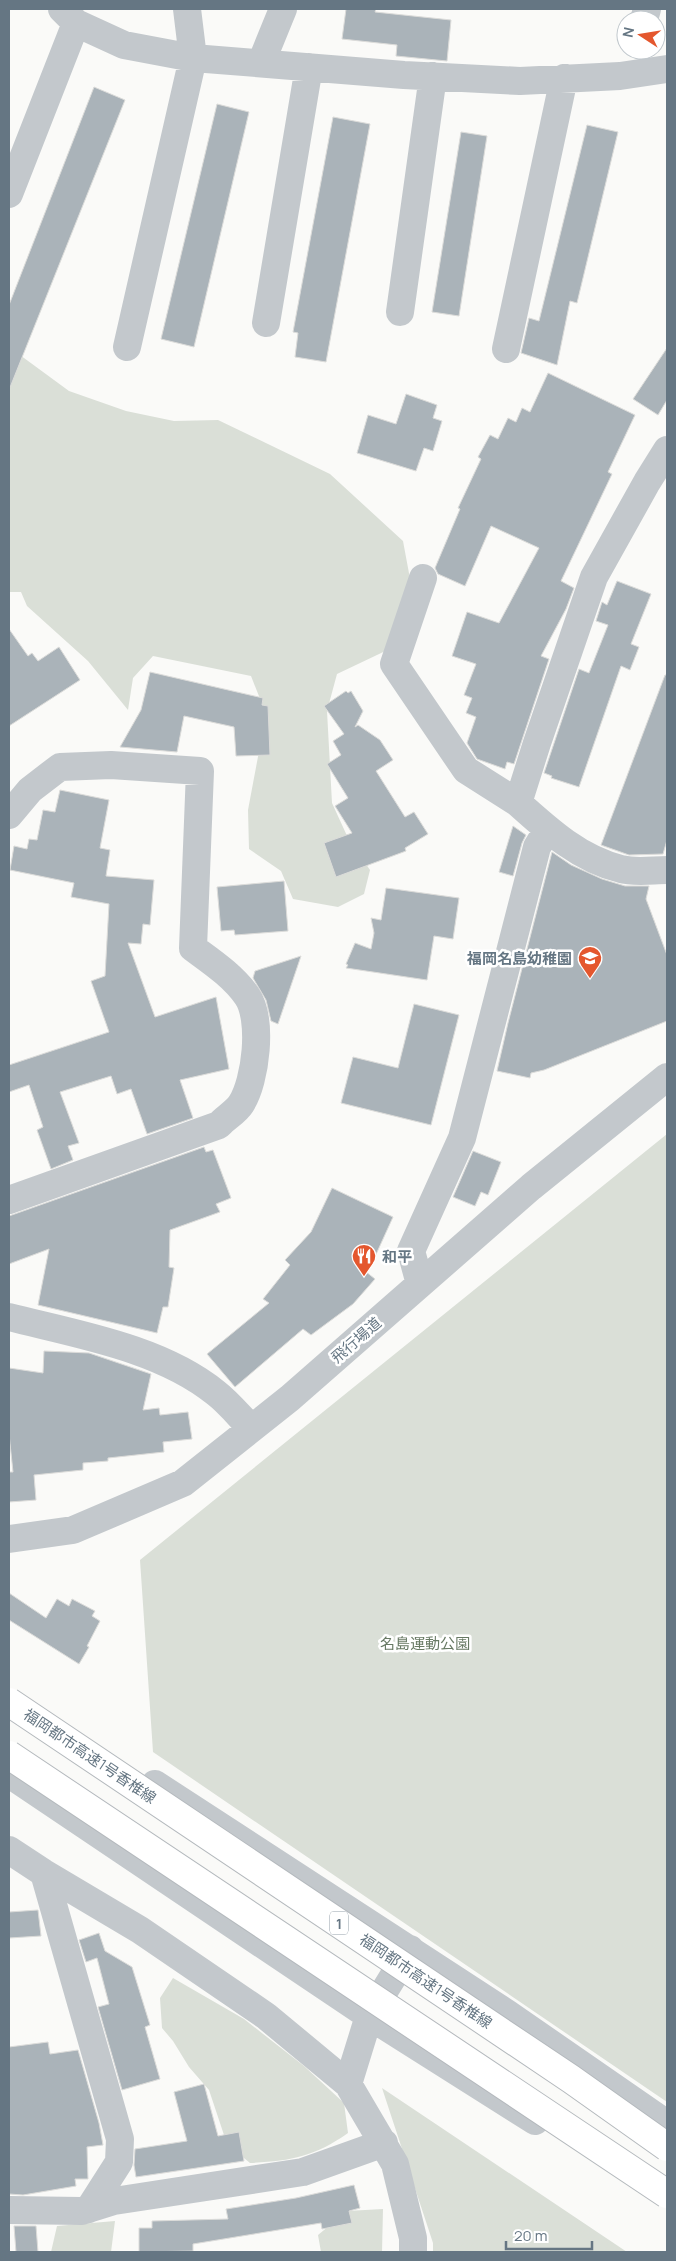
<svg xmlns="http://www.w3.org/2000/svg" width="676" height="2261" viewBox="0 0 676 2261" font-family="Manrope,'Noto Sans JP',sans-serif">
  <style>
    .green { fill: #dadfd7 }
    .building { fill: #aab3b9; stroke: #dcdcda }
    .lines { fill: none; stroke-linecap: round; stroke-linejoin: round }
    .minor { stroke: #c3c8cc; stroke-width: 28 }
    .highway-bridge-casing { stroke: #b4b9bd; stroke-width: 30; stroke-linecap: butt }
    .highway-bridge { stroke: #fff; stroke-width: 28 }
    .labels { text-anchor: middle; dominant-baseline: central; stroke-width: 5; stroke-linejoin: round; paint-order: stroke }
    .shield { fill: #fff; stroke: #939fa8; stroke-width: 1 }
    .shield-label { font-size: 14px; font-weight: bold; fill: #657683 }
    .poi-label { font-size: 15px; font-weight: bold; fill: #657683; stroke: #fff; text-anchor: end }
    .street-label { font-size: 15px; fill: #657683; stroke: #fff }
    .park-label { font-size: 15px; fill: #687a64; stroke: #fff }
  </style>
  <rect width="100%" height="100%" fill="#fafaf8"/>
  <path class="green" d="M9 347 69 391 126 411 174 421 218 420 330 474 403 541 411 584 398 645 337 674 327 711 332 803 348 838 370 870 364 894 338 907 293 899 281 871 249 849 248 810 266 714 251 676 153 656 133 678 128 710 88 661 27 606 21 592H9Z
    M667 1134V2102L153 1752 140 1560Z
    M173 1978 244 2019 304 2066 344 2103 348 2133C314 2157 290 2161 250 2163L227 2144 209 2090 189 2067 173 2041 162 2028 160 1998Z
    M382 2088 627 2252H433V2243Z
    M383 2209 382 2252H321L318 2235 347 2211Z
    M115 2221 111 2252H51L57 2226Z"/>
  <path class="building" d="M346 9H376L375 12 451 20 447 61 396 56 397 45 342 39Z
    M94 87 125 100 9 390V305Z
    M217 104 249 112 194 347 161 339Z
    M333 117 370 124 326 362 295 357 298 333 293 332Z
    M587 125 618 132 577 303 570 301 557 365 521 353 529 318 539 321Z
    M461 132 487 136 459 316 432 312Z
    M667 348V400L658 415 633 399Z
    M548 373 635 415 608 472 612 474 561 581 574 588 566 609 541 656 549 659 514 764 507 762 505 769 477 759 467 743 476 717 466 713 472 698 464 695 476 664 452 656 467 612 499 623 539 548 491 526 465 586 438 574 435 568 460 509 458 508 481 459 478 457 490 435 498 439 508 418 516 422 522 408 530 412Z
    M406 394 437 405 433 418 442 421 433 451 424 448 416 471 357 453 368 415 396 424Z
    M617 581 651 594 631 644 639 647 630 670 621 666 579 787 551 778 552 776 544 773 579 669 589 673 608 625 596 621 602 602 607 605Z
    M9 629 28 656 32 653 38 661 59 647 80 680 9 726Z
    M150 672 263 698 262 705 268 706 270 755 236 756 234 727 184 716 177 752 120 747 141 710Z
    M665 675H667V840L663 854 629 855 601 845Z
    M346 691 348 693 351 691 363 711 355 727 358 725 380 740 393 760 376 771 405 817 414 812 428 834 405 848 406 851 336 877 324 843 352 833 335 806 348 798 327 764 341 755 333 741 344 734 324 706Z
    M60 790 109 800 100 848 110 850 106 876 154 880 150 925 143 924 141 944 128 943 155 1017 216 997 229 1069 180 1080 193 1118 147 1134 131 1089 117 1094 111 1076 60 1092 79 1143 68 1146 73 1160 51 1169 37 1130 43 1127 29 1085 9 1092V1065L109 1032 91 981 105 976 109 904 71 897 74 883 10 870 14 846 27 849 29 839 37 840 43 810 55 812Z
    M513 826 526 835 522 843 513 876 499 872Z
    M552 852 571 865 602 879 625 886H649L646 899 667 955V1021L544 1070 531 1073 530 1078 497 1071 508 1023Z
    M284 881 288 931 235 935 234 930 221 931 217 887Z
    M386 888 459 898 453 939 434 936 427 980 346 968 348 965 346 964 355 943 371 949 374 933 371 918 381 920Z
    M301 956 278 1024 271 1021 266 1000 253 978 255 971Z
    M414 1004 459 1015 431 1125 341 1103 353 1057 398 1068Z
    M204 1147 206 1152 213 1150 231 1198 216 1204 220 1212 170 1230 169 1267 174 1268 168 1307H163L157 1333 38 1305 49 1249 9 1264V1216Z
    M473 1151 501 1162 488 1195 481 1192 475 1206 453 1197Z
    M332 1188 393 1217 373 1261 365 1271 375 1279 353 1304 311 1335 303 1329 235 1387 207 1354 269 1303 263 1299 290 1265 285 1260 311 1232Z
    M44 1351 89 1353 151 1374 143 1410 159 1408 160 1415 188 1412 192 1439 163 1442 164 1452 108 1458V1461L83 1463V1470L34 1475 36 1500 9 1502V1472H13L9 1434V1368L43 1373Z
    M9 1593 46 1618 57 1599 69 1606 72 1599 95 1611 92 1616 100 1621 87 1646 89 1647 79 1664 9 1620Z
    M38 1910 41 1936 9 1938V1912Z
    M99 1933 105 1951 132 1967 150 2025 145 2027 160 2079 122 2090 98 2007 109 2004 97 1958 86 1962 79 1940Z
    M48 2042 50 2054 78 2050 99 2123 103 2145 87 2147 88 2179H75L76 2186 23 2195 9 2194V2047Z
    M204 2084 218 2136 239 2132 244 2161 136 2177 134 2165 135 2149 187 2141 174 2092Z
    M354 2185 360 2208 349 2211 352 2223 322 2229 321 2223 193 2244V2251L139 2252V2228H152V2221L228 2219 226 2209 296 2198Z
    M14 2226H36L38 2252H16Z"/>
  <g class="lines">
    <path class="minor" d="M62 9 76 23 124 45 193 58 404 75 520 81 620 76 667 69
      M644 20 647 9
      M261 63 283 9
      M9 194 76 23
      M400 312 433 76
      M266 323 309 67
      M127 347 193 58 187 9
      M506 349 564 78
      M667 450 647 482 594 577 537 743 518 803C549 831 580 859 621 869 635 873 653 870 667 870
      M423 578 394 664 466 770 518 803
      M9 815 30 790 60 767 111 765 200 771 193 948C212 962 233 976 247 996 263 1019 256 1081 241 1104 236 1112 225 1118 219 1125L9 1200
      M420 1284 411 1251 462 1138 537 847 548 829
      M9 1317C76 1334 161 1348 216 1393 229 1403 240 1417 251 1428
      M9 1539 73 1530 183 1483 290 1398 531 1187 667 1077
      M9 1774 369 2016 535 2121
      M155 1784 508 2014 667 2124
      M9 1850 44 1873 140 1930 266 2016 348 2084 395 2164 413 2238V2252
      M44 1873 120 2139 119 2162 89 2209
      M348 2084 369 2016 410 1949
      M9 2210 82 2211 114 2201 303 2172 384 2143"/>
    <g class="highway-bridge-casing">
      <path id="highway-bridge" d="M9 1702 571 2079 667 2147
        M9 1755 667 2194"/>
    </g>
    <use href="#highway-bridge" class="highway-bridge"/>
  </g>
  <defs>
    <g id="school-pin" transform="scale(1.25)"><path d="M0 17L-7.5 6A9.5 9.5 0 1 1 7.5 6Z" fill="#e4572e" stroke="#fff"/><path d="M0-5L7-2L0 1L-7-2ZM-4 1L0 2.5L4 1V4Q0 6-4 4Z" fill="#fff"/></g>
    <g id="restaurant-pin" transform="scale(1.25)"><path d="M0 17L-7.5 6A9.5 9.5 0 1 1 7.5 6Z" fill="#e4572e" stroke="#fff"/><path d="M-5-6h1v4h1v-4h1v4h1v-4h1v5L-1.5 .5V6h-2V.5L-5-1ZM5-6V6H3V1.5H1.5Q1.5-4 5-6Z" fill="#fff"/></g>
  </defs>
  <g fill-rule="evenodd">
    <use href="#school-pin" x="590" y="958"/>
    <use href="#restaurant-pin" x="364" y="1256"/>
  </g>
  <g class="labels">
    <rect class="shield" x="330" y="1911.5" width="18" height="23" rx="4"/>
    <g class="shield-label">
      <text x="339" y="1923">1</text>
    </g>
    <g class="poi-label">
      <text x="572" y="958">福岡名島幼稚園</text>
      <text x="382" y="1256" text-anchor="start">和平</text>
    </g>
    <g class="street-label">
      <text transform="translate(356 1340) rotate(-41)">飛行場道</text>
      <text transform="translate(90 1756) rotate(34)">福岡都市高速1号香椎線</text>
      <text transform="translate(426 1981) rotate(34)">福岡都市高速1号香椎線</text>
    </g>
    <g class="park-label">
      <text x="425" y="1643">名島運動公園</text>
    </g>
  </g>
  <rect width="676" height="2261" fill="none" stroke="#657683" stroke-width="20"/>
  <g transform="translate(641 35) rotate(282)"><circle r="24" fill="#ffffff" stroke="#c1c8cd"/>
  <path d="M0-4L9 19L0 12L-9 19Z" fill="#e4572e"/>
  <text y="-8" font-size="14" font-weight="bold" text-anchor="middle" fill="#657683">N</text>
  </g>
  <path d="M506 2241v8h86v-8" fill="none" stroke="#657683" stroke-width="2.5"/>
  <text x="514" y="2241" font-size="15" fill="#657683" stroke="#ffffff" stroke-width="4" paint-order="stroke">20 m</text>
</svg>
